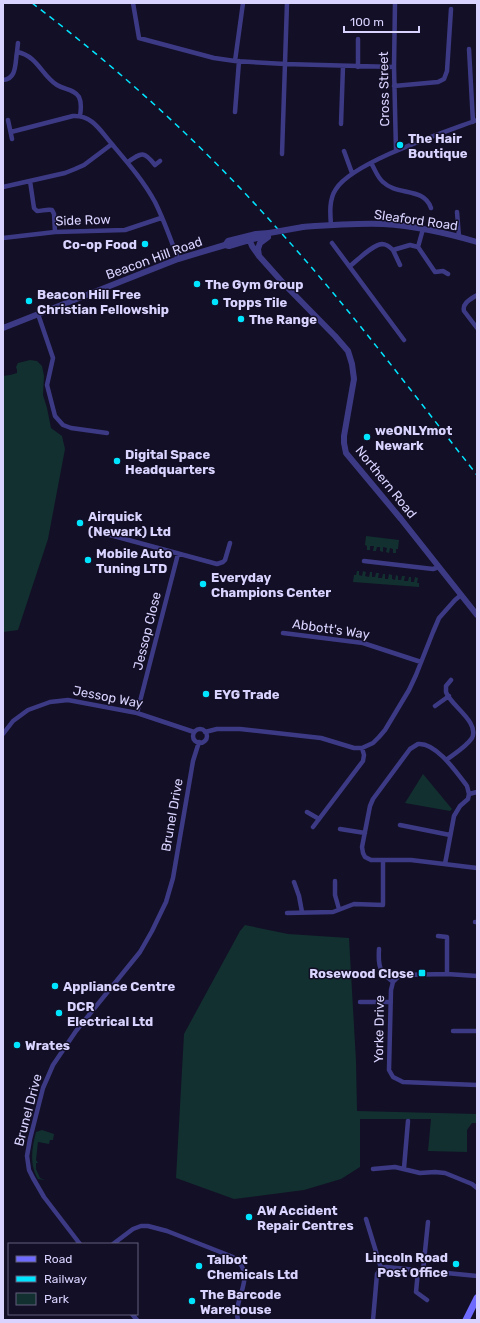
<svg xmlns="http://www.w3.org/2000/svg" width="480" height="1323" viewBox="0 0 480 1323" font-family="Rubik,sans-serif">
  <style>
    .green { fill: #12302f }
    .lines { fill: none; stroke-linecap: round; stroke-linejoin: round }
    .minor { stroke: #3d3a85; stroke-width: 4.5 }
    .tertiary { stroke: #3d3a85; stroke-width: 6 }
    .secondary { stroke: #6f6bff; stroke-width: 7 }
    .rail { stroke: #00e5ff; stroke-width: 1.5; stroke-dasharray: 6 5; stroke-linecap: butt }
    .tertiary-bridge { stroke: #3d3a85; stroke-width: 6 }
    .poi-dot { fill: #00e5ff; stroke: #130f26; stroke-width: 1.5 }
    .labels { text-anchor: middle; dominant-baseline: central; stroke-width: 3; stroke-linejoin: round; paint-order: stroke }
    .street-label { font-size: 13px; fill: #d9d4ff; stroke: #130f26 }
    .poi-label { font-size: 13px; font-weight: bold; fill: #d9d4ff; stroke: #130f26; text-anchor: start }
  </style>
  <rect width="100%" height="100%" fill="#130f26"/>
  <path class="green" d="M30 360 37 361 42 366 44 376 43 395 47 408 51 428 62 436 65 449 48 539 18 630 3 632V376L10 375 17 373V370L16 367 18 363Z
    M366 536 399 540 398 549H396V553H393V549L390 548 389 553 386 552 387 548 383 547V552L380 551V547H377L376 551H373L374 546H370V550H367V546L365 545Z
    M357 571H359V575L362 576 363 571 366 572 365 576 369 577 370 572H372V577H375L376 573H379L378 578H382L383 574H385V579H388L389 574 392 575V579L395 580 396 575 398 576V580H401L402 576H405L404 581H408L409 577H411V582H414L415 577 418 578 417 583H419V587L353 582 354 575H356Z
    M423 774 452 809 450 811 405 803Z
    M245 925 288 934 349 938 356 1061 357 1111 477 1114V1123H472L467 1130V1152L428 1151 431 1119H360V1167L341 1179 304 1190 234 1199 176 1178 184 1034 240 931Z
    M42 1130 54 1134 53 1140H50L49 1144 38 1142 36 1160 38 1163H36V1169L40 1178 45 1180 38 1179C29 1165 32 1147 36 1132Z"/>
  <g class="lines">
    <path class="minor" d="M133 3 139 38 214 58 235 61 285 64 394 67
      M395 3 394 67 396 151
      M469 49 473 122
      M17 52 18 43
      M235 61 243 3
      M358 67V39
      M3 80C17 79 15 63 17 52 38 56 41 75 57 85 65 90 74 89 79 97 82 103 81 110 80 116
      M394 86 438 82 444 79 447 71 451 9
      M235 112 239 61
      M8 120 12 139
      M341 124 343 66
      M11 132 73 116C92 115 100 130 111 143 127 162 143 180 155 202 164 220 171 240 178 259
      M344 151 352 173
      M282 154 287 3
      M128 162C142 152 144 151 155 165L160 161
      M371 163C375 169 377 177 383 182 397 196 424 187 431 208
      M30 181 34 208 37 211C42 211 47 209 52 210L54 214 55 232
      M3 187 65 173 75 169 84 165 112 144
      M457 212 459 237
      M331 225C330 213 329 199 336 189 353 162 445 132 477 120
      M3 238 55 232 125 230 161 218
      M332 243 404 340
      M418 247 435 272 443 271 448 274
      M400 265 393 250 410 245 418 247 423 229
      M350 266C358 260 372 245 382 244 386 244 390 247 393 250
      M477 295C471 299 462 303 464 311L477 328
      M38 314 53 358 47 385 55 416 63 425 71 428 107 433
      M110 535 217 564 223 562 225 560 230 543
      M364 561 433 569 439 567
      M283 633 363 643 421 662
      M435 706 449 696
      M137 713 178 554
      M193 736a7 7 0 1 1 14 0a7 7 0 1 1-14 0Z
      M205 732 217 729H240L321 738 354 748H362L373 743 379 737 385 730 409 690 416 675 433 632 439 618 455 600 461 595
      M3 734 13 721 28 710 50 702 68 700 137 713 194 732
      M446 760C454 754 466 747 472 738 480 722 450 705 446 692 446 691 446 687 446 686L451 680
      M469 794 477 792
      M307 812 319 819
      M400 825 450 835
      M313 827 363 761 364 755 362 748
      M340 829 365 833
      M445 864 454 816 460 806 468 799 469 794 467 786C457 773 436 742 418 744L410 749 373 799 370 806 362 847 363 853 365 857 371 860H411L477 868
      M335 881V895L339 909
      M294 882 299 896 302 912
      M287 913 333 912 354 904 383 905V860
      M475 922H477
      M438 936 447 937V974
      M379 949C378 966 379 971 393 982
      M477 976 447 974 400 975 393 982 391 990 389 1070 393 1077 403 1082 477 1085
      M360 1002H391
      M453 1031H477
      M404 1168 408 1121
      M373 1169 395 1167 420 1173 435 1172 445 1173 472 1184 477 1188
      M366 1219 381 1268
      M80 1244 44 1197 33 1178 29 1170 27 1156 30 1139 43 1088 53 1065 76 1031 140 952 152 931 166 902 173 878 193 761 199 742
      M113 1244 133 1229 141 1226H148L167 1231 233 1257C259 1275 232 1298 238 1320
      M418 1271 416 1292 427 1300
      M423 1271 428 1222
      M132 1314 137 1320
      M373 1320 377 1274 381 1268 386 1267 477 1276"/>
    <path class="tertiary" d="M303 227C330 225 356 223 383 224 415 226 447 233 477 242
      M248 236 252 246 259 256 284 284 335 336 348 351 352 364 354 379 344 436V443L346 453 401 519 477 615
      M225 245 229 246 267 235
      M259 256 258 249 260 243 268 237
      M3 328 178 259 225 245 228 241 256 234 269 233"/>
    <path class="secondary" d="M466 1320 477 1298"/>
    <path class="rail" d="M32 3C120 70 202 144 275 226 347 305 411 391 477 475"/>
    <path class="tertiary-bridge" d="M269 233 303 227"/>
  </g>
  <g class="poi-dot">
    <circle cx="400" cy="145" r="4"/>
    <circle cx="145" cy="244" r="4"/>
    <circle cx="197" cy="284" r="4"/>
    <circle cx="29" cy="301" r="4"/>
    <circle cx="215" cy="302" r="4"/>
    <circle cx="241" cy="319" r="4"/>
    <circle cx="367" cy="437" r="4"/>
    <circle cx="117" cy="461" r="4"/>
    <circle cx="80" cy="523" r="4"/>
    <circle cx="88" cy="560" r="4"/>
    <circle cx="203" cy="584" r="4"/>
    <circle cx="206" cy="694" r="4"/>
    <rect x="418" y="969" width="8" height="8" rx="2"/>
    <circle cx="55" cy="986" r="4"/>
    <circle cx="59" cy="1013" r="4"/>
    <circle cx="17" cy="1045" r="4"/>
    <circle cx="249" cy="1217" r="4"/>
    <circle cx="456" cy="1264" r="4"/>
    <circle cx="199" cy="1266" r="4"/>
    <circle cx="192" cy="1301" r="4"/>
  </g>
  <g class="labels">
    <g class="street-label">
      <text transform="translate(384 89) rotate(-91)">Cross Street</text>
      <text transform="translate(83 220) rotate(-2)">Side Row</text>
      <text transform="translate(416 220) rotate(8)">Sleaford Road</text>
      <text transform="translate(154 258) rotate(-20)">Beacon Hill Road</text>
      <text transform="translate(386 482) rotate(51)">Northern Road</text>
      <text transform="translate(331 629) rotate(8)">Abbott's Way</text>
      <text transform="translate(147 631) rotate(-76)">Jessop Close</text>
      <text transform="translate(108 697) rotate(11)">Jessop Way</text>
      <text transform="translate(172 815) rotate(-80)">Brunel Drive</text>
      <text transform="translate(379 1029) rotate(-89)">Yorke Drive</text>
      <text transform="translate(28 1110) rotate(-75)">Brunel Drive</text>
    </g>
    <g class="poi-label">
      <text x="408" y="138">The Hair<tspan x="408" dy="15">Boutique</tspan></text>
      <text x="137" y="244" text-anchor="end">Co-op Food</text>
      <text x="205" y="284">The Gym Group</text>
      <text x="37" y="294">Beacon Hill Free<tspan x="37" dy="15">Christian Fellowship</tspan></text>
      <text x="223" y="302">Topps Tile</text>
      <text x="249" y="319">The Range</text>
      <text x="375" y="430">weONLYmot<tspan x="375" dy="15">Newark</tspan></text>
      <text x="125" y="454">Digital Space<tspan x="125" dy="15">Headquarters</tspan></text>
      <text x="88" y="516">Airquick<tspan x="88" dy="15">(Newark) Ltd</tspan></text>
      <text x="96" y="553">Mobile Auto<tspan x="96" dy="15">Tuning LTD</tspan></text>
      <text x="211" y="577">Everyday<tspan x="211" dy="15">Champions Center</tspan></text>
      <text x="214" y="694">EYG Trade</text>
      <text x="414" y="973" text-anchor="end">Rosewood Close</text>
      <text x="63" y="986">Appliance Centre</text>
      <text x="67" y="1006">DCR<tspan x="67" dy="15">Electrical Ltd</tspan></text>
      <text x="25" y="1045">Wrates</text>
      <text x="257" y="1210">AW Accident<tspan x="257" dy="15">Repair Centres</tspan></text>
      <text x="448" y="1257" text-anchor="end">Lincoln Road<tspan x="448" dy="15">Post Office</tspan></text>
      <text x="207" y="1259">Talbot<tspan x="207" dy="15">Chemicals Ltd</tspan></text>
      <text x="200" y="1294">The Barcode<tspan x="200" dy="15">Warehouse</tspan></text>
    </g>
  </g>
  <rect width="480" height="1323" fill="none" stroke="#d9d4ff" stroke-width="8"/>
  <rect x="8" y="1243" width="130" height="72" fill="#130f26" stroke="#625e7d"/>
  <rect x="16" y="1256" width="20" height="6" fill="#6f6bff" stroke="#625e7d"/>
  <text x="44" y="1263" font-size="12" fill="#d9d4ff">Road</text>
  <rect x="16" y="1276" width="20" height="6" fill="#00e5ff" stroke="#625e7d"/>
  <text x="44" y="1283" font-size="12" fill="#d9d4ff">Railway</text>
  <rect x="16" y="1293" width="20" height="12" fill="#12302f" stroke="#625e7d"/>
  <text x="44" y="1303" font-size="12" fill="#d9d4ff">Park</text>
  <path d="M344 26v6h75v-6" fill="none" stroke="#d9d4ff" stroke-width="2"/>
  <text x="350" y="26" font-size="12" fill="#d9d4ff" stroke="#130f26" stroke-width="3" paint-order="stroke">100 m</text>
</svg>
